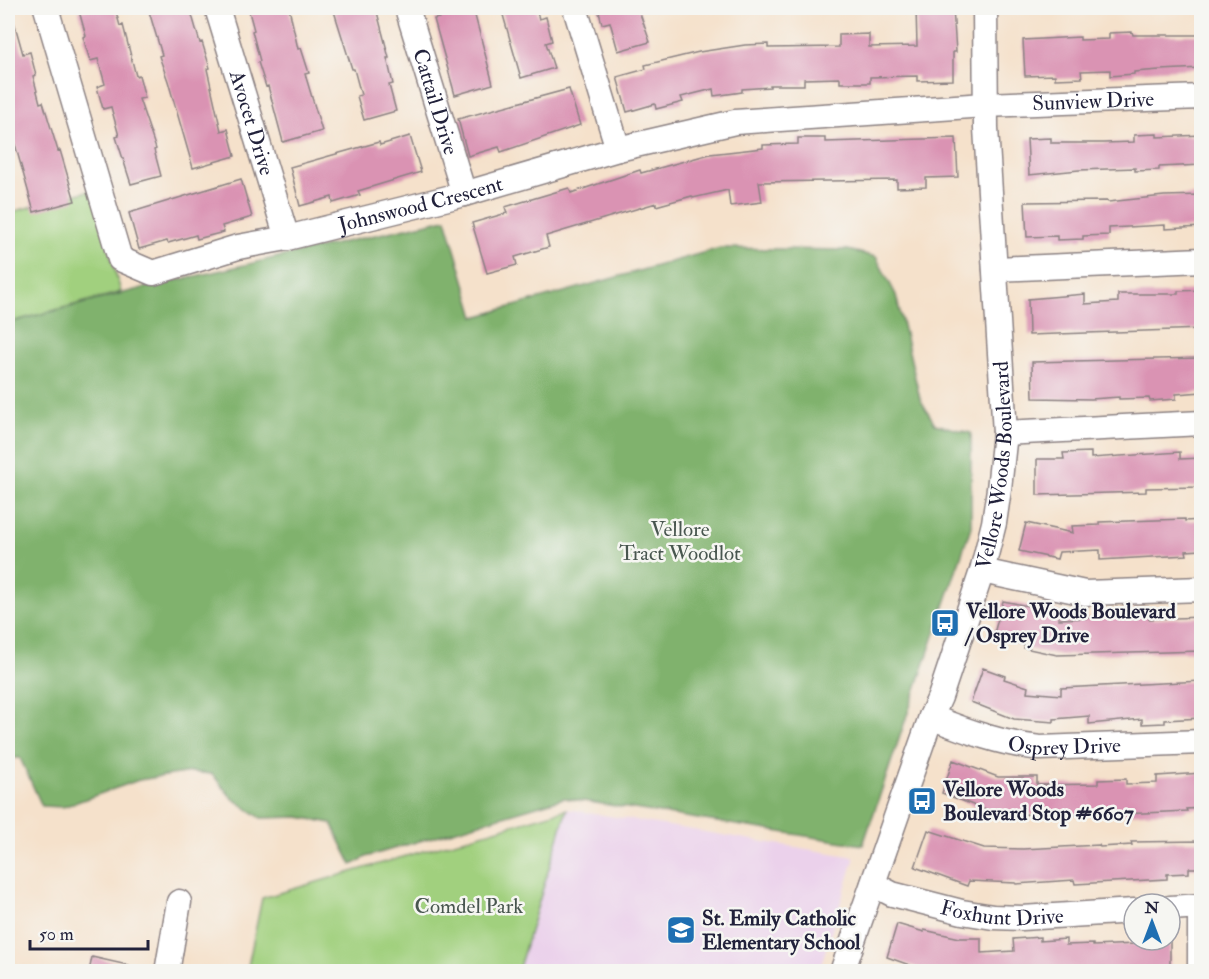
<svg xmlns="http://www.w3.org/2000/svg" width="1209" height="979" viewBox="0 0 1209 979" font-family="'IM FELL Double Pica',serif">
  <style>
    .built { fill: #ebd1eb }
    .green { fill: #a1d07e; stroke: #62795c; stroke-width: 1.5 }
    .forest { fill: #80b26d; stroke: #516a54; stroke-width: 1.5 }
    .building { fill: #da93b3 }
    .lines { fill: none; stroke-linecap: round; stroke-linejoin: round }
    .minor-casing { stroke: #8c8283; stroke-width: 27 }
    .minor { stroke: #fff; stroke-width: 24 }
    .labels { text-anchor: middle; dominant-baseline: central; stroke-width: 5; stroke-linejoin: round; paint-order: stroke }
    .street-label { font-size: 21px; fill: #22223b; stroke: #f6f6f2 }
    .park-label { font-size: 21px; fill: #48564f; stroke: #f6f6f2 }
    .poi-label { font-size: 21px; font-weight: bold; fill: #22223b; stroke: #f6f6f2; text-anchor: start }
  </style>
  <rect width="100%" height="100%" fill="#f6f6f2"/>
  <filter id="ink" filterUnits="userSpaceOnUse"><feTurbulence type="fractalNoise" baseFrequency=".0167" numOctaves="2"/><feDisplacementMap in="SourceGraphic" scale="12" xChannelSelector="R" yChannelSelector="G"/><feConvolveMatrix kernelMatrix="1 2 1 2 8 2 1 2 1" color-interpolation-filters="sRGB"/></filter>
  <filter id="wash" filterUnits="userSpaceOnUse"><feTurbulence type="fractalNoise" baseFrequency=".008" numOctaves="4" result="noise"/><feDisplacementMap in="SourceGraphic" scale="24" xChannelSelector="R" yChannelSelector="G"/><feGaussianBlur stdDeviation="1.35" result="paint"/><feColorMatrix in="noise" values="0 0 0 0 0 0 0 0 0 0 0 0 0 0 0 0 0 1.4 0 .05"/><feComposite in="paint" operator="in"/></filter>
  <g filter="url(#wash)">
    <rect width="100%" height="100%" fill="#f5e1cb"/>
    <path class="built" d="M567 809 855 857 819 971 518 972Z"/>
    <path class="green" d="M92 190 121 292 8 323V213Z
      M567 809 518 971H247L262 898Z"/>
    <path class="forest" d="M446 219 475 317 720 248 848 250 876 257 896 295 920 399 935 424 971 433V527L863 845 564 798 366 857 352 865 331 823 299 817 261 818 232 798 212 774 191 772 139 780 63 807 42 806 20 758H8V323L143 288Z"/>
    <g id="blocks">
      <path class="building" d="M91 8H115L120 26 123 25 136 76 139 75 145 98 139 99 156 149 154 150 161 176 131 184 116 137 119 136 111 107 103 109 97 87 105 84 98 59 90 61 83 37 86 36 79 11Z
        M148 8H190L200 43 202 42 210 68 207 69 221 131 228 129 235 156 193 168 168 81 159 56 162 55Z
        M248 8H289L298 49 301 48 309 73 305 74 322 131 283 142 268 86 266 87 258 62 260 61 252 31 254 30Z
        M333 8H376L389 58H387L393 84 389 85 396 111 364 120 357 96 361 95 354 69H352Z
        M436 8H473L493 84 455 95 434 19 439 18Z
        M501 8H536L539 19 546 17 552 41 546 43 554 68 521 78Z
        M598 8H638L650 42 618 51 610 22 602 24Z
        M916 8H953L956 52H953V80L917 81V76L870 77V83H840V78L804 79V85H770V87L742 89V92L714 96 713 89 681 97 683 102 656 109 655 104 627 112 617 77 646 69 645 65 699 52 745 45 768 44V48L839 47V35L869 34V47L917 46Z
        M11 11 23 54 30 52 36 75 33 76 40 103 43 102 58 151 60 150 75 201 34 212 8 119V12Z
        M1132 32 1133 35H1202V68L1160 70 1134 72V74L1110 76V70L1081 71 1082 78 1055 79V75L1025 76 1023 40 1080 37V40L1109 39V33Z
        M569 89 580 125 501 152 499 147 468 156 458 119Z
        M1157 134V137L1202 135V165L1159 167V170L1135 171V168L1079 170 1029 175 1027 139 1051 138V143H1104L1134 142V135Z
        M410 136 421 172 358 191 360 195 333 203 332 197 300 206 290 167 379 142 380 145Z
        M798 138H825V142L956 138 958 177 926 178V187L897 188V180L759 182 762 202 730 206 728 190 693 198 692 196 656 206V203L546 236 549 247 515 257 517 265 487 273 472 223 507 213 505 207 569 188 571 193 640 170 641 173 710 154 763 148V145L798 144Z
        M241 179 252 217 222 226 224 232 197 239 196 235 168 243 167 241 139 249 129 213Z
        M1202 195V227L1165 229V225L1109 228V235L1083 236V239L1057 240V236L1027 237 1025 202 1107 201 1108 202 1164 196Z
        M1202 290V329L1029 335 1028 299 1085 294V304L1118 302V294H1178V291Z
        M1200 358 1202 392 1176 394V399L1150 401 1149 398 1119 399V397L1091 399 1033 398 1032 362Z
        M1091 452V458L1180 452V459L1202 458V487L1146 488V492L1037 495V459H1064L1063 453Z
        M1185 519V521L1202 520V550L1186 551 1187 555 1100 560V550L1059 552 1057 559 1019 551 1026 523 1073 533 1072 526 1099 525V522Z
        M1003 601 1060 612 1059 619 1122 617 1121 611 1148 610 1149 619 1202 617V651L1057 655 1024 648 1025 645 993 637Z
        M983 668 1005 676 1004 679 1028 687 1027 692 1061 695V688L1202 681V718L1165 720V723L1142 724V719L1089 724V716L1054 719V722L1014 719 971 702Z
        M953 760 998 777H1037V785L1098 784V780L1126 779V784L1157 783V776L1202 773V808L1186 809 1187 811 1100 815 996 814 942 793Z
        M928 830 984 848 1023 849 1099 845 1100 847 1132 845 1131 842 1202 841V868H1189V873L1167 874V879L1075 884 1074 880 1016 884V883L969 881 967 886 915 867Z
        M897 924 924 932V930L960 938H981V953L1014 951 1013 939 1040 937V941L1066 939V945L1093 944V946L1135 944V940H1170V972H929L887 957Z
        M92 957 132 966 131 972H89Z"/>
    </g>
  </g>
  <g filter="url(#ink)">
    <use href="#blocks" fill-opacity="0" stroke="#8c8283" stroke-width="1.5"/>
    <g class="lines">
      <g class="minor-casing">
        <g id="minor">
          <path id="s1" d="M46 8 120 259 153 273 238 247 287 238 464 194 618 149 735 122 985 105 1202 97"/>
          <path id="s2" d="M217 8 287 238"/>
          <path id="s3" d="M407 8 464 194"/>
          <path d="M575 8 618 149"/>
          <path d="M995 269 1202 260"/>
          <path d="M1005 433 1202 423"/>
          <path d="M982 571 1085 593 1202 589"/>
          <path id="s4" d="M931 717C966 731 1002 744 1040 748L1202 742"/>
          <path id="s5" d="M873 884 892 894 962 912 993 917 1022 918 1134 911"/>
          <path d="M1170 908 1202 906"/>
          <path d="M167 972 179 902"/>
          <path id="s6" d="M842 972 931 717 940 697 982 571 994 523 999 489 1005 433 986 128 985 8"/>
          <path d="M1200 972V906"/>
        </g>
      </g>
      <use href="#minor" class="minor"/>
    </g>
  </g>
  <defs>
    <g id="bus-square" transform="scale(1.5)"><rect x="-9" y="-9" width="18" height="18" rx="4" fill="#1f6fb2" stroke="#f6f6f2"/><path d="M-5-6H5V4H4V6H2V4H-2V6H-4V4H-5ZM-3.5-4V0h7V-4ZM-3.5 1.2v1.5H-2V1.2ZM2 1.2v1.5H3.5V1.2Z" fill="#fff"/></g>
    <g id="school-square" transform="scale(1.5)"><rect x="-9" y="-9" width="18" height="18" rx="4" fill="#1f6fb2" stroke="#f6f6f2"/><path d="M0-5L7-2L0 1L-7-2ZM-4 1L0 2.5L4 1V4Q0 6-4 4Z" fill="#fff"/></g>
  </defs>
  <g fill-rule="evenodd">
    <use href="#bus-square" x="945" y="623"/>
    <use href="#bus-square" x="922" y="801"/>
    <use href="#school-square" x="681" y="930"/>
  </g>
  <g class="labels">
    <g class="street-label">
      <text stroke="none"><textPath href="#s3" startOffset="98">Cattail Drive</textPath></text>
      <text stroke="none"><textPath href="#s1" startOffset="1258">Sunview Drive</textPath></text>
      <text stroke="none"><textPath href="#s2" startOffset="120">Avocet Drive</textPath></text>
      <text stroke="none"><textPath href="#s1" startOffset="574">Johnswood Crescent</textPath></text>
      <text stroke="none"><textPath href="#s6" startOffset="532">Vellore Woods Boulevard</textPath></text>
      <text stroke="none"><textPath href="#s4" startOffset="138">Osprey Drive</textPath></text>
      <text stroke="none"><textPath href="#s5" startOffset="134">Foxhunt Drive</textPath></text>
    </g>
    <g class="park-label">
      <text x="680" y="529">Vellore<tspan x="680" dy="24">Tract Woodlot</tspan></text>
      <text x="469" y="906">Comdel Park</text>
    </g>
    <g class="poi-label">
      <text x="966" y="611">Vellore Woods Boulevard<tspan x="966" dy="24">/ Osprey Drive</tspan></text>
      <text x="943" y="789">Vellore Woods<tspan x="943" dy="24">Boulevard Stop #6607</tspan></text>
      <text x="702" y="918">St. Emily Catholic<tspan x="702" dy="24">Elementary School</tspan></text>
    </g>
  </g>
  <rect width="1209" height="979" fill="none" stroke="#f6f6f2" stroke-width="30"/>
  <g transform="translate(1152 922)"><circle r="28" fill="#f6f6f2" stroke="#a1a1a9" stroke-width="1.5"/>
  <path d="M0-4.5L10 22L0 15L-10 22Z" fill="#1f6fb2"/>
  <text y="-9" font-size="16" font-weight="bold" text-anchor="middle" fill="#22223b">N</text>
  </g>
  <path d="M30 940v9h118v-9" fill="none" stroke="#22223b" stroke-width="3"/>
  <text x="39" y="940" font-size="18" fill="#22223b" stroke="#f6f6f2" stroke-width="4.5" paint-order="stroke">50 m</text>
</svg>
